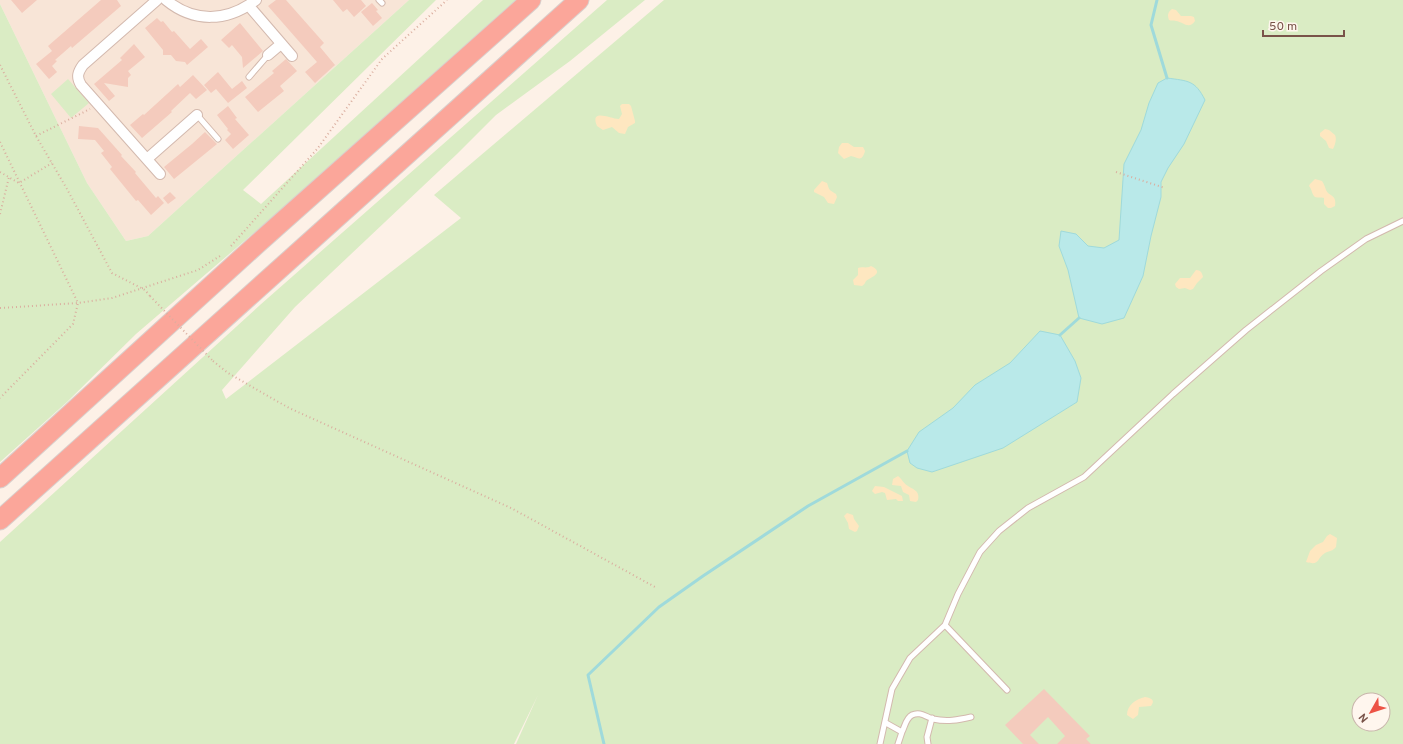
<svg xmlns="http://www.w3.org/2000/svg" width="1403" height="744" viewBox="0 0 1403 744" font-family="Overpass,sans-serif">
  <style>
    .residential { fill: #f8e5d7 }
    .green { fill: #daecc4; fill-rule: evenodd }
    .sand { fill: #fee7c0 }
    .water { fill: #b9e9e9; stroke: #9fdadb }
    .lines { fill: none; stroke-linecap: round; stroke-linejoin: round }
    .stream { stroke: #9fdadb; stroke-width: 3 }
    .building { fill: #f4cbbd }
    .lane-casing { stroke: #d3b9ae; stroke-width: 7 }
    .street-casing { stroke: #d3b9ae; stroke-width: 12 }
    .highway-casing { stroke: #d9cfcc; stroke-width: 21 }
    .path { stroke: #daae9f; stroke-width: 2; stroke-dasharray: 1 3; stroke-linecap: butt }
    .lane { stroke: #fff; stroke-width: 5 }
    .street { stroke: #fff; stroke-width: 10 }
    .highway { stroke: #fba69a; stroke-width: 19 }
    .path-bridge { stroke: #daae9f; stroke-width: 2; stroke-dasharray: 1 3; stroke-linecap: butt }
  </style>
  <rect width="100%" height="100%" fill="#fdf1e7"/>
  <path class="residential" d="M0 0H409L148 236 126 241 87 183 0 4Z"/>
  <path class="green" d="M409 0H436L243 190 261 204 483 0H521L383 122 136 334 67 402 0 462V4L87 183 126 241 148 236Z
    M607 0H645L570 61 496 115 457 154 295 307 222 390 226 399 461 218 434 195 664 0H1403V744H516L538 695 514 744H0V542L260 305ZM1359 700H1383V724H1359Z
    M68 79 89 103 71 118 51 94Z"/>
  <path class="sand" d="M1172 9 1176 10 1181 16H1191L1194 17 1195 21C1189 30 1183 22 1176 21 1173 20 1171 21 1169 20 1167 15 1168 12 1172 9Z
    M622 104H629L631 106 635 121V123L628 127 625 134 619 133 612 127 603 130 597 126C589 107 613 120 619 119L622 114 620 106Z
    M1325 129 1329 130 1335 135C1337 139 1335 145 1333 149L1329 148 1326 141 1320 136V133Z
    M842 143H848L854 147H863L865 151C862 162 859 158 851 156L844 159 838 153 839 147Z
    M1315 179 1322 181C1324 184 1325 187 1326 190 1329 197 1337 194 1335 206L1331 208H1328L1324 204V198C1321 197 1318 198 1315 197 1312 195 1312 189 1309 186L1310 184Z
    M822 181 827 183C830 192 829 189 836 194L837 197 834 204 828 203 824 197 814 192V190Z
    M871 266C886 273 869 278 866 281 865 283 864 285 862 286L854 285 853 280 858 275V268C862 266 866 269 871 266Z
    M1196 270C1201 270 1202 273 1203 277L1197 283 1193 289 1190 290 1185 288 1179 289 1176 287 1175 284 1180 278H1190Z
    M898 476C902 479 904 484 908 486 914 490 920 491 918 500L916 502 910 501 909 495 903 492 901 486 892 485 893 479Z
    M875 486 884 487 902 496 903 501H898L896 499 887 500 885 493 882 492 875 494 872 491Z
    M847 513 853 515 854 519 859 526 857 531 855 532 849 529 848 523 844 516Z
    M1330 534 1337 538 1336 547C1333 551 1329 551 1325 553 1316 559 1320 566 1306 562L1310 551 1316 545 1323 542 1327 536Z
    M1145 697C1150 698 1156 699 1151 706L1139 707 1138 715 1133 719 1127 715C1127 705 1136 699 1145 697Z"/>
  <path class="water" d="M1167 78C1188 81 1195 80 1205 100L1184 144 1168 168 1161 182V197L1151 236 1143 276 1124 318 1102 324 1079 318 1068 270 1059 246 1061 231 1076 234 1088 246 1104 248 1119 240 1124 164 1141 130 1149 103 1158 83Z
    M1040 331 1060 335 1075 361 1081 378 1077 402 1003 448 932 472 917 468 910 463 907 451 919 432 953 408 975 385 1010 363Z"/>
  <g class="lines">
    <path class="stream" d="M1157 0 1151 25 1167 78
      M1060 335 1079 318
      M604 744 588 675 659 607 703 576 808 506 907 451"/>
  </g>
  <path class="building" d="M11 0H37L22 13Z
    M101 0H117L121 6 72 48 71 46 55 60 57 61 52 66 57 72 49 79 36 64 52 51 48 46Z
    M276 0H286L324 43 320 47 335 65 315 83 305 72 317 62 268 6Z
    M333 0H361L366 6 354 17 347 9 343 12Z
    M372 3 378 10 376 11 382 18 373 26 361 12Z
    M157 18 161 22 163 21 172 32 174 31 190 49 201 39 208 47 187 65 185 62 176 61 171 55H163V50L145 28Z
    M240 23 263 51 243 68 242 57 232 45 229 48 221 40Z
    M134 44 145 57 128 71 131 75 128 78V87L104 83 115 96 109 101 94 84 122 60 120 58Z
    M286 59 297 71 280 86 284 91 258 112 245 97 274 73 272 71Z
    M218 72 232 89 242 81 247 88 228 103 216 89 211 93 204 85Z
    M193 75 207 90 196 99 190 93 171 111 172 112 142 138 130 125 143 114 144 115 178 84 180 87Z
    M228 106 237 118 235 119 249 135 233 149 225 140 231 134 227 130 228 129 217 115Z
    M79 126 98 128 122 155 121 156 136 172 135 173 156 198 158 196 164 203 151 215 138 200 136 201 110 169 112 167 101 153 104 151 95 140 78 139Z
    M205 132 217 144 174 179 164 167 192 144Z
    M170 192 176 198 168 204 163 198Z
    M1044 689 1090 736 1086 739 1091 744H1057L1065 736 1048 717 1030 735 1039 744H1023L1005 725Z"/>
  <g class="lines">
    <g class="lane-casing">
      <path id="lane" d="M379 0 382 3
        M249 77 268 55
        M197 115 218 139
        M1007 690 945 625 958 594 980 552 999 531 1028 508 1084 477 1173 394 1246 330 1321 271 1366 239 1403 221
        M886 723 902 732 898 744
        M902 732C905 726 906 718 912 715 920 711 926 717 933 719 947 722 958 720 971 717
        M880 744 892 689 910 658 945 625
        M928 744 927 737 932 718"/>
    </g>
    <g class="street-casing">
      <path id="street" d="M157 0 83 65C78 72 76 77 81 85L160 174
        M166 0C194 23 227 22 256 0
        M249 6 292 56
        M268 55 281 44
        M147 159 197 115"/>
    </g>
    <g class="highway-casing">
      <path id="highway" d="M0 478 257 244 531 0
        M0 520 579 0"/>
    </g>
    <path class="path" d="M0 65 36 136 67 189 112 273 145 290 150 296
      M36 136 90 109
      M0 142 78 303 73 324 0 398
      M0 172 19 183 52 163
      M1116 172 1165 188
      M0 214 9 177
      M231 246 318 148 382 59 447 0
      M0 308 78 303 112 298 198 270 220 256
      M213 361 228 373 289 408 511 508 655 587"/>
    <use href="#lane" class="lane"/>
    <use href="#street" class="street"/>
    <use href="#highway" class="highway"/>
    <path class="path-bridge" d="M150 296 213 361"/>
  </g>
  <g transform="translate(1371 712) rotate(231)"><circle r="19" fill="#fff6ee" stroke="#c9b5ac"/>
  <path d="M0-3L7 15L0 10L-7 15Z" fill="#ed5346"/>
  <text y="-6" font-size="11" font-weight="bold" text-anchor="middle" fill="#795349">N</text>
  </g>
  <path d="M1263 30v6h81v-6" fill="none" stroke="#795349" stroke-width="2"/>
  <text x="1269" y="30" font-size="12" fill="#795349" stroke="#fff6ee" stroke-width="3" paint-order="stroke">50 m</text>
</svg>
